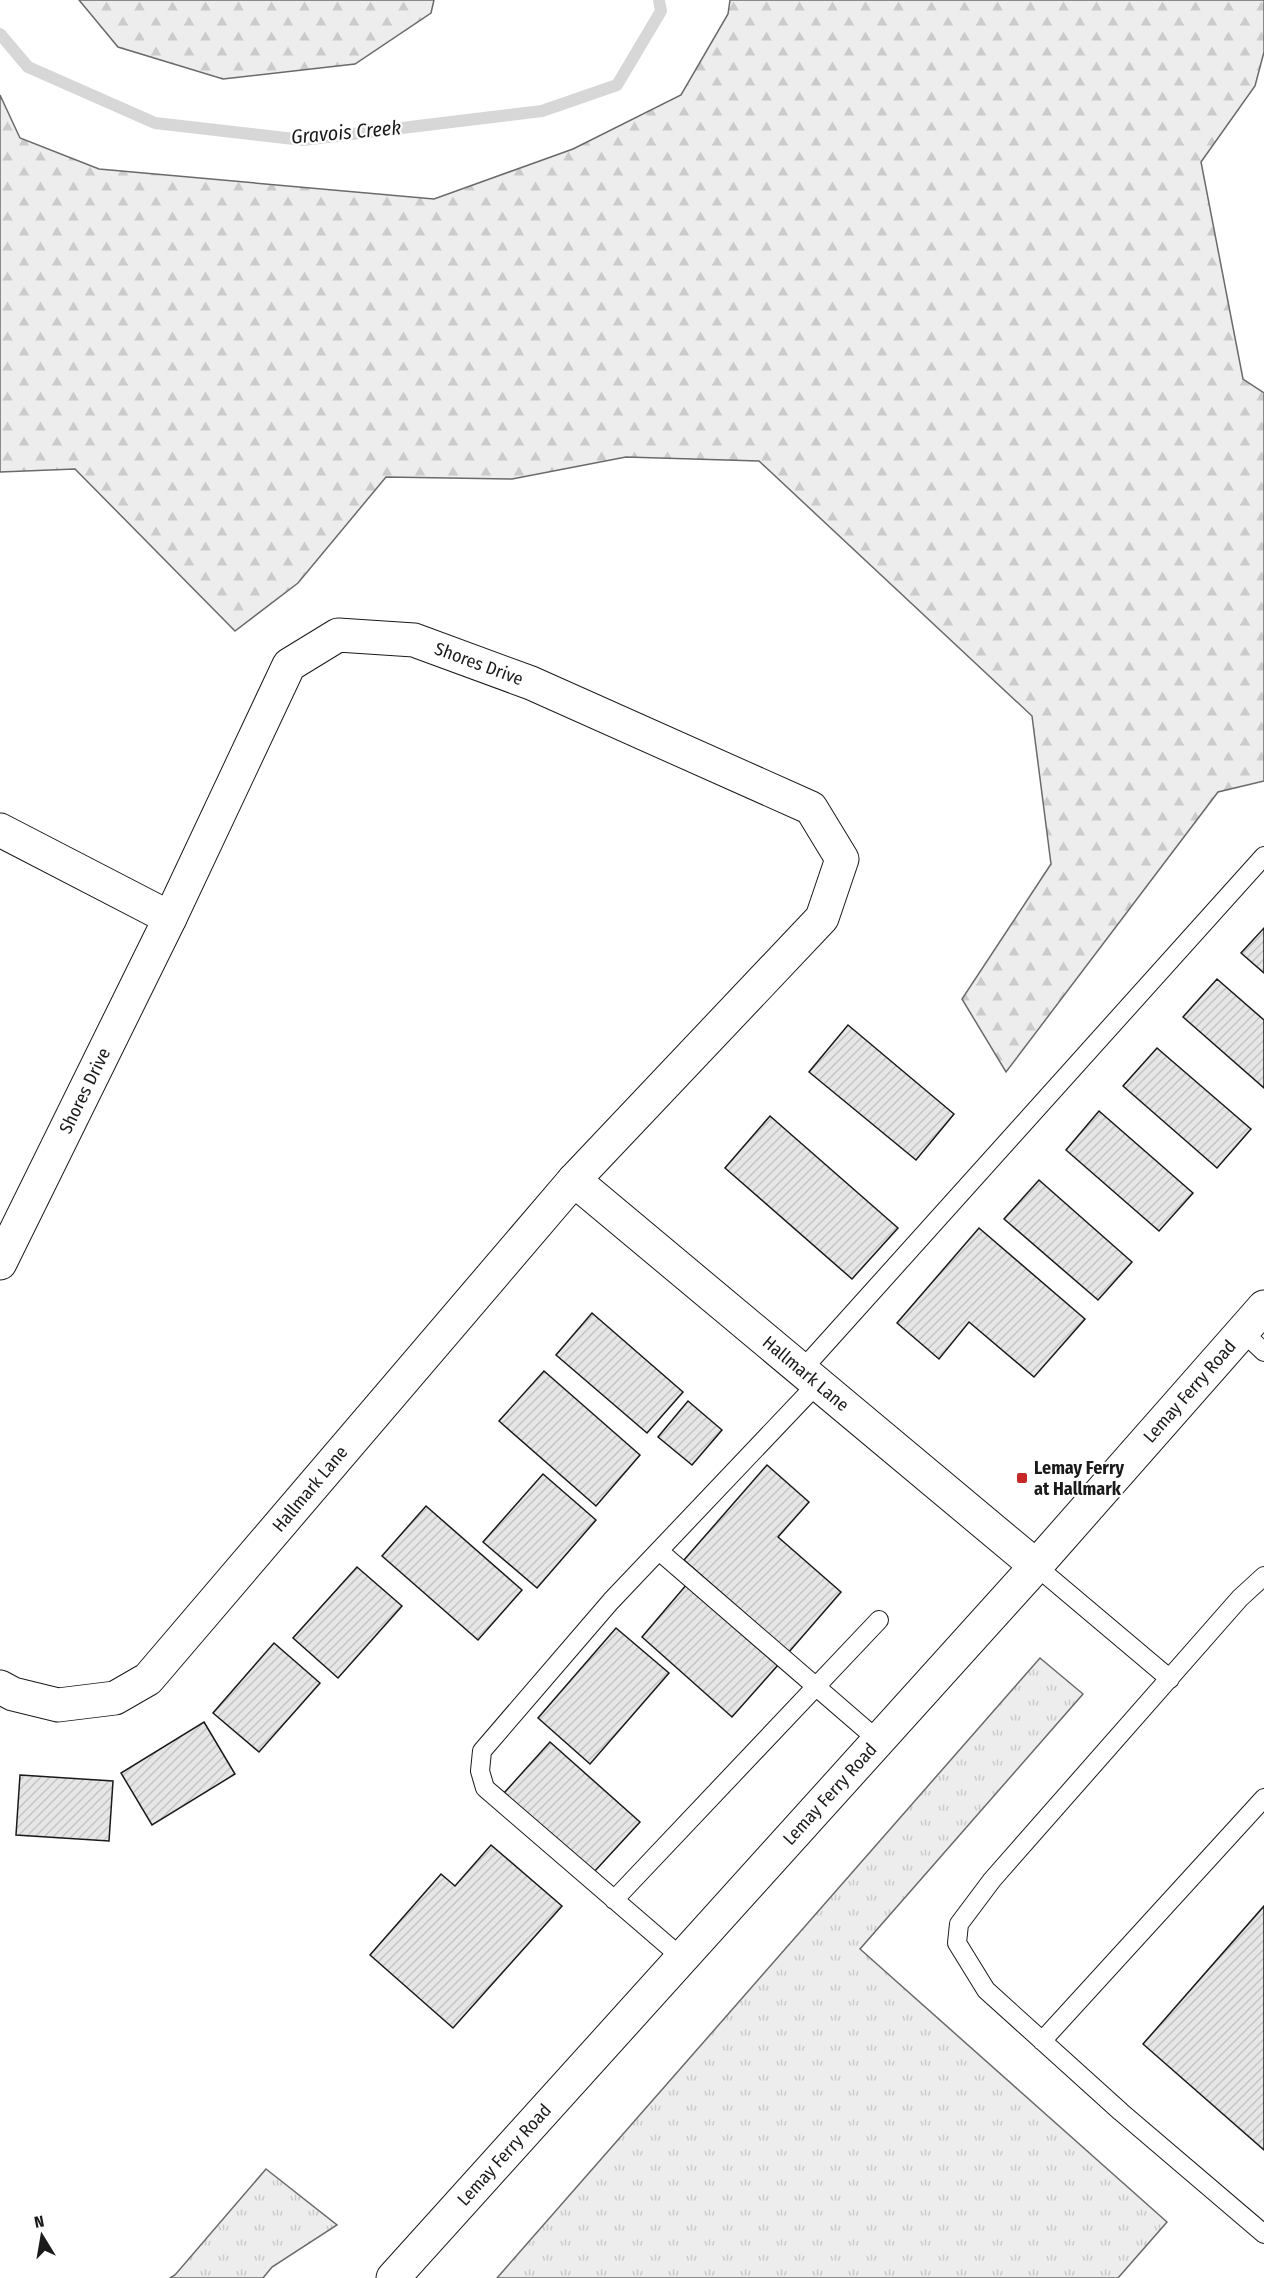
<svg xmlns="http://www.w3.org/2000/svg" width="1264" height="2278" viewBox="0 0 1264 2278" font-family="'Fira Sans Condensed',sans-serif">
  <style>
    .grass { fill: url(#grass-tufts); stroke: #6a6a6a; stroke-width: 1.5 }
    .forest { fill: url(#forest-firs); stroke: #6a6a6a; stroke-width: 1.5 }
    .lines { fill: none; stroke-linecap: round; stroke-linejoin: round }
    .stream { stroke: #d7d7d7; stroke-width: 12 }
    .building { fill: url(#building-hatch); stroke: #1a1a1a; stroke-width: 1.5 }
    .lane-casing { stroke: #1a1a1a; stroke-width: 20 }
    .street-casing { stroke: #1a1a1a; stroke-width: 35 }
    .secondary-casing { stroke: #1a1a1a; stroke-width: 35 }
    .lane { stroke: #fff; stroke-width: 18 }
    .street { stroke: #fff; stroke-width: 33 }
    .secondary { stroke: #fff; stroke-width: 33 }
    .poi-dot { fill: #c62828; stroke: #fff; stroke-width: 2 }
    .labels { text-anchor: middle; dominant-baseline: central; stroke-width: 4.5; stroke-linejoin: round; paint-order: stroke }
    .street-label { font-size: 18px; fill: #1a1a1a; stroke: #fff }
    .poi-label { font-size: 18px; font-weight: bold; fill: #1a1a1a; stroke: #fff; text-anchor: start }
    .water-label { font-size: 20px; font-style: italic; fill: #1a1a1a; stroke: #fff }
  </style>
  <defs>
    <pattern id="grass-tufts" width="24" height="20" patternUnits="userSpaceOnUse" patternTransform="scale(1.5)"><rect width="24" height="20" fill="#ededed"/><path d="M3 7l-1-3M5 7V3M7 7l1-3M15 17l-1-3M17 17v-4M19 17l1-3" fill="none" stroke="#cbcbcb"/></pattern>
    <pattern id="forest-firs" width="22" height="20" patternUnits="userSpaceOnUse" patternTransform="scale(1.5)"><rect width="22" height="20" fill="#ededed"/><path d="M5 1l3.5 6h-7zM16 11l3.5 6h-7z" fill="#cbcbcb"/></pattern>
    <pattern id="building-hatch" width="6" height="6" patternUnits="userSpaceOnUse" patternTransform="scale(1.5)"><rect width="6" height="6" fill="#e6e6e6"/><path d="M-1 1l2-2M0 6l6-6M5 7l2-2" fill="none" stroke="#c5c5c5"/></pattern>
  </defs>
  <rect width="100%" height="100%" fill="#fff"/>
  <path class="grass" d="M1040 1658 1083 1694 860 1949 1167 2222 1118 2278H497Z
    M266 2169 337 2225 272 2267 263 2278H170L175 2275Z"/>
  <path class="forest" d="M79 0H434L431 13 355 64 223 79 118 47Z
    M730 0H1264V52L1255 86 1201 162 1243 379 1264 393V781L1218 792 1006 1072 962 999 1051 864 1032 716 759 461 626 457 512 479 386 477 298 583 235 631 75 469 0 472V95L20 138 99 169 434 199 573 149 681 95 728 14Z"/>
  <g class="lines">
    <path class="stream" d="M0 34 28 67 155 123 303 140 542 111 617 85 661 11 659 0"/>
  </g>
  <path class="building" d="M1264 928V973L1241 953Z
    M1217 979 1264 1020V1088L1183 1017Z
    M848 1025 954 1114 916 1160 809 1072Z
    M1157 1048 1251 1129 1217 1168 1123 1086Z
    M1099 1111 1193 1193 1159 1231 1066 1150Z
    M770 1116 898 1228 852 1279 725 1168Z
    M1039 1180 1132 1262 1098 1300 1004 1219Z
    M979 1228 1085 1319 1034 1377 969 1322 939 1359 897 1323Z
    M592 1313 683 1392 647 1433 556 1355Z
    M544 1371 640 1455 596 1506 499 1421Z
    M688 1401 722 1430 692 1465 658 1437Z
    M767 1465 809 1502 778 1537 841 1592 789 1652 684 1560Z
    M543 1474 596 1520 537 1588 483 1542Z
    M426 1506 522 1590 478 1640 382 1556Z
    M357 1567 402 1606 338 1678 293 1638Z
    M687 1584 778 1665 732 1717 642 1637Z
    M616 1628 669 1673 590 1764 538 1718Z
    M274 1643 320 1683 259 1752 213 1713Z
    M204 1722 235 1774 152 1825 121 1773Z
    M550 1742 640 1822 594 1872 504 1793Z
    M20 1775 113 1781 109 1841 16 1835Z
    M491 1845 562 1906 453 2028 370 1955 441 1874 455 1886Z
    M1264 1906V2150L1143 2044Z"/>
  <g class="lines">
    <g class="lane-casing">
      <path id="lane" d="M1243 1332 1264 1352
        M801 1371 1264 856
        M659 1551 879 1741
        M1036 1566 1170 1679
        M1264 1576 1240 1598 992 1880 959 1924 957 1943 986 1990 1121 2112 1264 2234
        M614 1900 879 1620
        M681 1957 485 1788 480 1771 482 1751 611 1601 817 1384
        M1042 2041 1264 1798"/>
    </g>
    <g class="street-casing">
      <g id="street">
        <path d="M0 830 170 918"/>
        <path id="s1" d="M574 1180 1036 1566"/>
        <path id="s2" d="M0 1263 170 918 289 665 338 635 414 640 531 683 811 808 842 859 822 918 574 1180 148 1679 115 1698 58 1705 13 1694 0 1687"/>
      </g>
    </g>
    <g class="secondary-casing">
      <g id="secondary">
        <path id="s3" d="M393 2278 1036 1566 1264 1307"/>
      </g>
    </g>
    <use href="#lane" class="lane"/>
    <use href="#street" class="street"/>
    <use href="#secondary" class="secondary"/>
  </g>
  <rect class="poi-dot" x="1016" y="1472" width="12" height="12" rx="3"/>
  <g class="labels">
    <g class="street-label">
      <text stroke="none"><textPath href="#s2" startOffset="867">Shores Drive</textPath></text>
      <text stroke="none"><textPath href="#s2" startOffset="192">Shores Drive</textPath></text>
      <text stroke="none"><textPath href="#s1" startOffset="302">Hallmark Lane</textPath></text>
      <text stroke="none"><textPath href="#s3" startOffset="1192">Lemay Ferry Road</textPath></text>
      <text transform="translate(310 1489) rotate(-50)">Hallmark Lane</text>
      <text stroke="none"><textPath href="#s3" startOffset="652">Lemay Ferry Road</textPath></text>
      <text stroke="none"><textPath href="#s3" startOffset="166">Lemay Ferry Road</textPath></text>
    </g>
    <g class="poi-label">
      <text x="1034" y="1468">Lemay Ferry<tspan x="1034" dy="21">at Hallmark</tspan></text>
    </g>
    <g class="water-label">
      <text transform="translate(346 132) rotate(-5)">Gravois Creek</text>
    </g>
  </g>
  <g transform="translate(42 2236) rotate(349)" stroke="#ffffff" stroke-width="4.5" paint-order="stroke">
  <path d="M0-4.5L10 22L0 15L-10 22Z" fill="#1a1a1a"/>
  <text y="-9" font-size="16" font-weight="bold" text-anchor="middle" fill="#1a1a1a">N</text>
  </g>
</svg>
